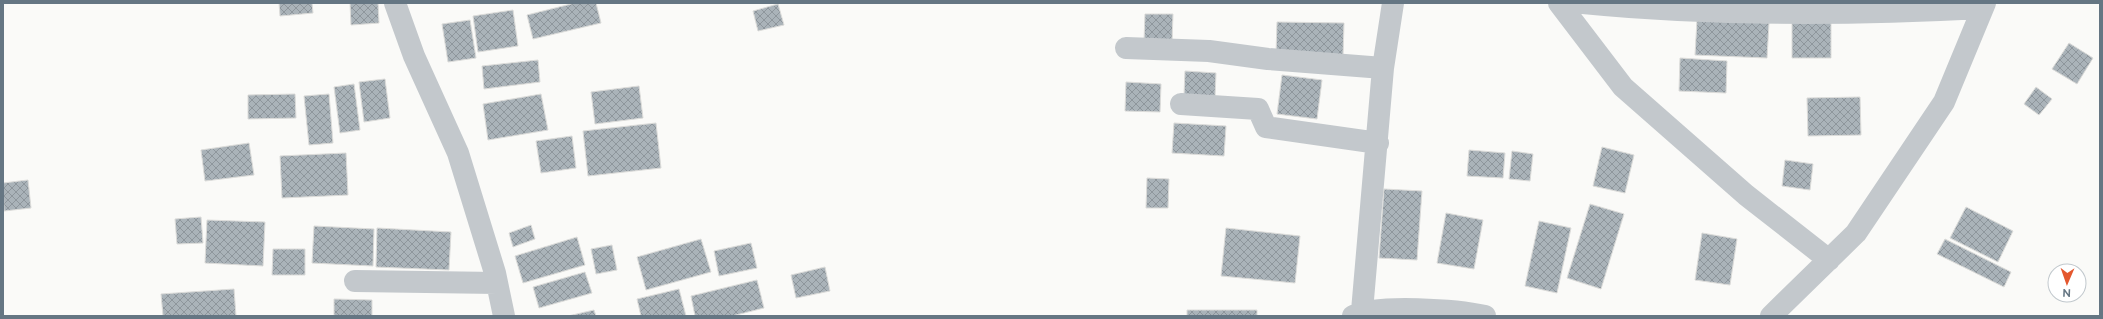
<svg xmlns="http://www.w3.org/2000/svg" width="2103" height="319" viewBox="0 0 2103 319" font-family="Raleway,sans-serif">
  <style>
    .building { fill: url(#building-cross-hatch); stroke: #dcdcda }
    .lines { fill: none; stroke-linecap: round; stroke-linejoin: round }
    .minor { stroke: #c3c8cc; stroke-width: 22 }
  </style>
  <defs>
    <pattern id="building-cross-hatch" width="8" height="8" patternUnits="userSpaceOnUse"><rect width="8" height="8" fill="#aab3b9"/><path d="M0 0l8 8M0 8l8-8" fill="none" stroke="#8e969c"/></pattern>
  </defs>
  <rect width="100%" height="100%" fill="#fafaf8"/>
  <path class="building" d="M279 3H312L313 13 280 16Z
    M350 3H378L379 23 351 25Z
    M575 3H596L601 23 533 39 527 15Z
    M778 4 784 25 758 31 753 11Z
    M513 10 518 46 478 52 473 16Z
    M1145 14H1173L1172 42 1144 41Z
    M1792 19H1831V58H1792Z
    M470 20 476 58 448 62 442 24Z
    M1697 20 1769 23 1767 58 1695 55Z
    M1277 22 1344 23 1343 56 1276 54Z
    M2069 43 2093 58 2077 84 2052 69Z
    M1680 58 1727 61 1726 93 1679 91Z
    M538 60 540 82 484 89 482 66Z
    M1185 71 1216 73 1215 97 1184 95Z
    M1282 75 1322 80 1317 119 1277 114Z
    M385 79 390 118 364 122 359 82Z
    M1126 82 1161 84 1160 112 1125 111Z
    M354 84 360 130 340 133 334 87Z
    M639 86 643 118 595 124 591 92Z
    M2036 87 2052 99 2039 115 2024 104Z
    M295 94 296 118 248 119V95Z
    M329 94 333 143 309 145 304 96Z
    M541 94 548 130 488 140 483 104Z
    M1860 97 1861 135 1808 136 1807 98Z
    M656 123 661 168 588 176 583 131Z
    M1174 123 1226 126 1224 156 1172 153Z
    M572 136 576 168 541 173 536 141Z
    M249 143 254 175 205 181 201 150Z
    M1602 147 1634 155 1625 193 1593 186Z
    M1469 150 1505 153 1503 178 1467 176Z
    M1512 151 1533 154 1530 181 1509 179Z
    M346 153 348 195 282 198 280 156Z
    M1785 160 1813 164 1810 190 1782 186Z
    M1147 178 1169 179 1168 208H1146Z
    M28 180 31 208 4 211 3 183Z
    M1384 189 1422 191 1417 260 1379 258Z
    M1590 204 1624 214 1601 289 1567 278Z
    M1966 207 2013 231 1998 262 1950 238Z
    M1446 213 1483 220 1474 269 1437 263Z
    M201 217 203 243 177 244 175 219Z
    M207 220 265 222 263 266 205 263Z
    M1539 221 1571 228 1557 293 1525 286Z
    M531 225 535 239 513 247 509 233Z
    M314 226 374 229 373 266 312 263Z
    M377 228 451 232 449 270 376 267Z
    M1226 228 1300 236 1295 283 1221 276Z
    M1702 233 1737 239 1730 285 1695 280Z
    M577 237 585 265 523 283 515 256Z
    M701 239 711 272 646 290 637 257Z
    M1945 239 2011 272 2004 287 1937 254Z
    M751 243 757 268 719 276 714 251Z
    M612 245 617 270 596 274 591 249Z
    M273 249H305V275H272Z
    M825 267 830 291 796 298 791 275Z
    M585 272 592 293 539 308 533 287Z
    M757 280 764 308 732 316H695L691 296Z
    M234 289 236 316H163L161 294Z
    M679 289 686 316H641L637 299Z
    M334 299 372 300V316H334Z
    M594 310 596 316H568Z
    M1187 310H1257V316H1187Z"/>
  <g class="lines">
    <path class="minor" d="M395 3 414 56 458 153 495 273 504 316
      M1559 3 1623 87 1746 195 1829 260
      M1583 3C1716 16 1850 15 1983 8
      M1126 48 1209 51 1268 59 1383 68
      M1181 104 1258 109 1266 127 1378 143
      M355 281 497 283
      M1362 311 1383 68 1393 3
      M1353 316C1377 304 1458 310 1485 316
      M1771 316 1856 233 1944 102 1985 3"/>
  </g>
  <rect width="2103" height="319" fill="none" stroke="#657683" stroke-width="8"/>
  <g transform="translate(2067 283) rotate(182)"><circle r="19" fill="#ffffff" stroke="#c1c8cd"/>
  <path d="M0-3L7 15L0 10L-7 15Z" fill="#e4572e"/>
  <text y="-6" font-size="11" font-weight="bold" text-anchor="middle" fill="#657683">N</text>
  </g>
</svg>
